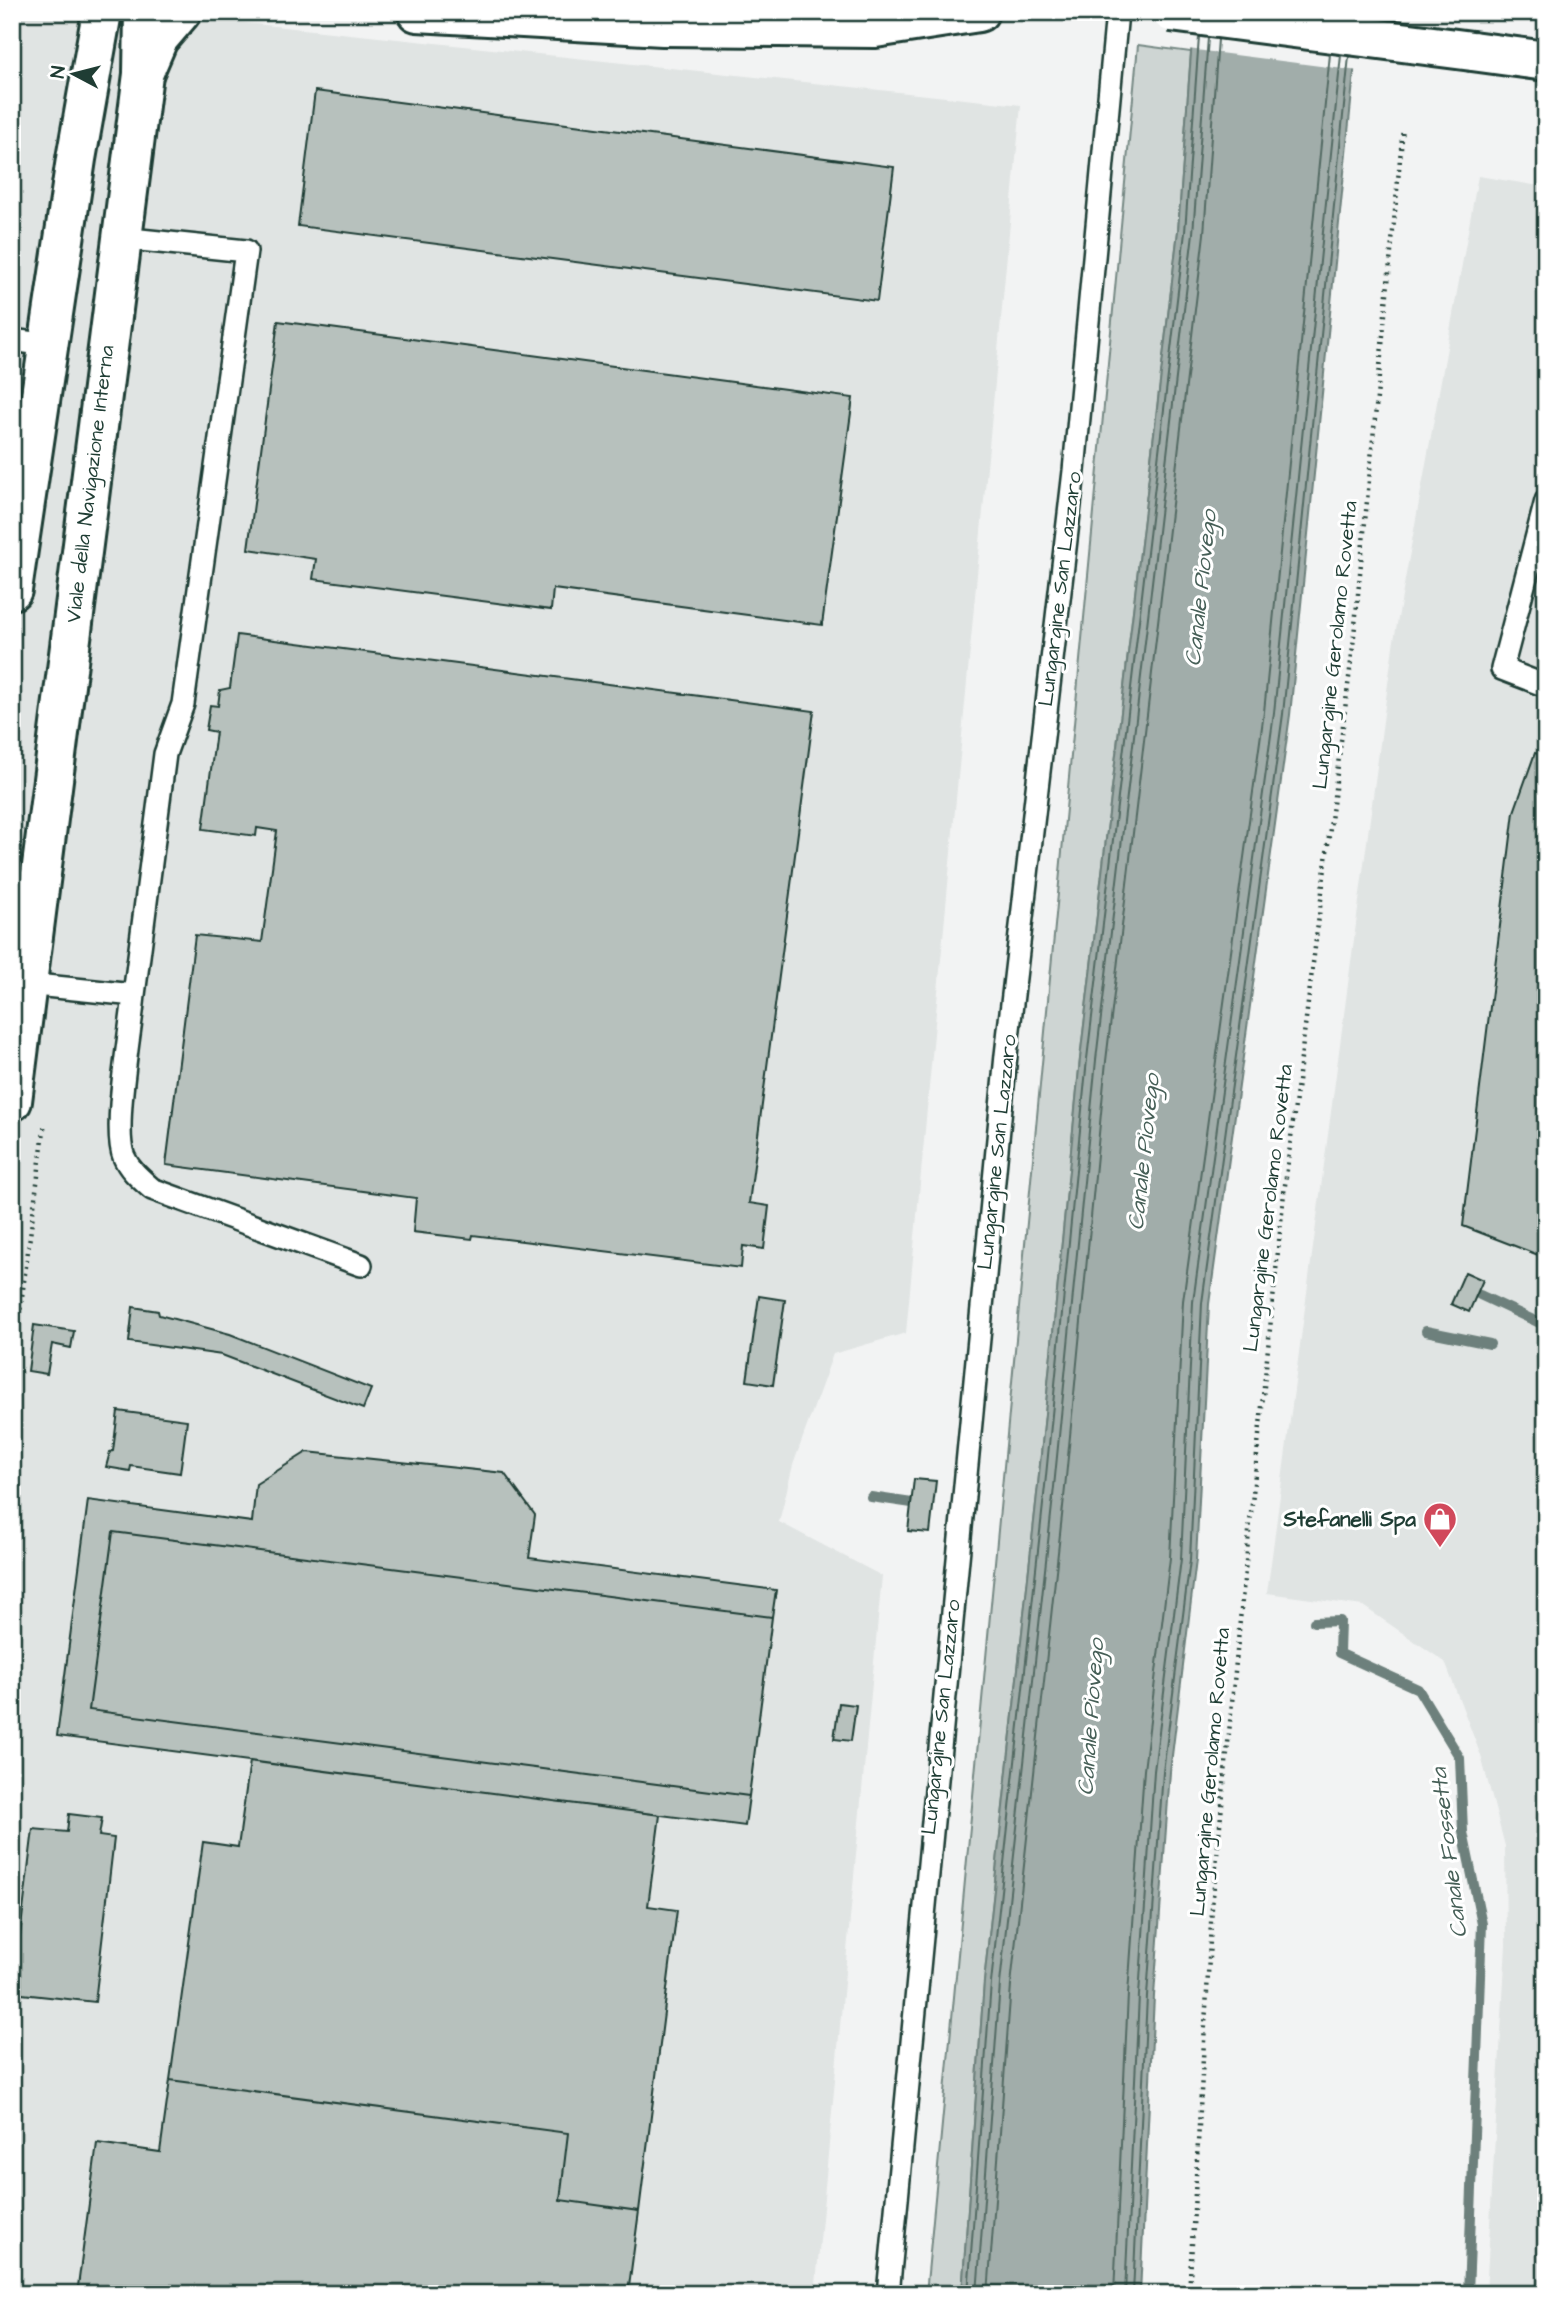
<svg xmlns="http://www.w3.org/2000/svg" width="1558" height="2306" viewBox="0 0 1558 2306" font-family="'Architects Daughter',sans-serif">
  <style>
    .built { fill: #e0e4e3 }
    .green { fill: #ced5d3; stroke: #768984; stroke-width: 2 }
    .water { fill: #a1adaa; stroke: #6d807b; stroke-width: 2 }
    .pier { fill: #f2f3f3 }
    .lines { fill: none; stroke-linecap: round; stroke-linejoin: round }
    .shore { stroke: #536a63; stroke-width: 2 }
    .stream { stroke: #6d807b; stroke-width: 10 }
    .building { fill: #b7c1bd; stroke: #1f3d34; stroke-width: 2 }
    .lane-casing { stroke: #1f3d34; stroke-width: 26 }
    .street-casing { stroke: #1f3d34; stroke-width: 44 }
    .highway-casing { stroke: #1f3d34; stroke-width: 44 }
    .path { stroke: #1f3d34; stroke-width: 4.5; stroke-dasharray: 2 5; stroke-linecap: butt }
    .lane { stroke: #fff; stroke-width: 21 }
    .street { stroke: #fff; stroke-width: 38 }
    .highway { stroke: #fff; stroke-width: 38 }
    .highway-bridge-casing { stroke: #1f3d34; stroke-width: 44; stroke-linecap: butt }
    .highway-bridge { stroke: #fff; stroke-width: 38 }
    .labels { text-anchor: middle; dominant-baseline: central; stroke-width: 6; stroke-linejoin: round; paint-order: stroke }
    .street-label { font-size: 21px; fill: #1f3d34; stroke: #fff }
    .poi-label { font-size: 21px; font-weight: bold; fill: #1f3d34; stroke: #fff; text-anchor: end }
    .water-label { font-size: 23px; font-style: italic; fill: #465f57; stroke: #fff }
  </style>
  <rect width="100%" height="100%" fill="#f2f3f3"/>
  <filter id="ink" filterUnits="userSpaceOnUse"><feTurbulence type="fractalNoise" baseFrequency=".0143" numOctaves="2"/><feDisplacementMap in="SourceGraphic" scale="14" xChannelSelector="R" yChannelSelector="G"/><feConvolveMatrix kernelMatrix="1 2 1 2 8 2 1 2 1" color-interpolation-filters="sRGB"/></filter>
  <g filter="url(#ink)">
    <path class="built" d="M12 12H190L227 21 1021 105 906 1333 833 1354 793 1465 779 1522 882 1576 815 2294H12Z
      M1478 176 1546 187V2294H1486L1506 1945 1505 1846 1481 1756 1445 1662 1363 1606 1267 1593 1393 646Z"/>
    <path class="green" d="M1138 45 1191 52 1178 231 1080 1059 1038 1485 984 1982 962 2294H926Z"/>
    <path class="water" d="M1194 12H1360L1290 715 1209 1304 1196 1560 1170 1772 1154 1996 1140 2294H962L984 1982 1038 1485 1080 1059 1178 231Z"/>
    <path class="pier" d="M1190 12H1363L1359 71 1188 49Z"/>
    <g class="lines">
      <path class="shore" d="M968 2294 991 1983 1045 1486 1087 1059 1185 232 1199 37
        M977 2294 1000 1984 1054 1487 1096 1060 1193 233 1208 38
        M988 2294 1011 1985 1065 1488 1106 1061 1204 234 1218 39
        M1114 2294 1128 1994 1144 1770 1170 1558 1183 1301 1264 712 1330 54
        M1125 2294 1139 1995 1154 1771 1181 1559 1193 1302 1274 713 1341 55
        M1133 2294 1147 1996 1163 1772 1190 1560 1202 1303 1283 714 1349 56"/>
      <path class="stream" d="M1480 1295 1546 1326
        M1426 1331 1490 1344
        M871 1497 912 1503
        M1314 1622 1340 1621 1339 1653 1418 1689 1460 1758 1463 1832 1482 1924 1468 2294"/>
    </g>
    <path class="building" d="M315 91 894 167 877 301 298 226Z
      M278 321 853 398 822 625 553 589 551 610 313 579 316 559 248 549Z
      M237 635 814 711 749 1203 769 1206 764 1249 743 1246 741 1268 473 1235 472 1239 413 1232 416 1198 166 1165 195 935 262 942 277 831 257 828 256 836 203 829 216 732 206 730 210 705 218 706 220 690 230 688Z
      M1535 753 1546 756V1258L1463 1226 1514 812Z
      M1465 1272 1483 1280 1469 1312 1451 1304Z
      M759 1296 785 1300 773 1385 747 1381Z
      M133 1307 158 1311 159 1315 230 1334 371 1389 363 1409 222 1355 129 1342Z
      M34 1325 74 1331 71 1348 52 1344 47 1374 28 1371Z
      M118 1411 187 1420 180 1473 131 1466 130 1471 106 1467 110 1452 113 1451Z
      M307 1452 504 1473 535 1515 529 1558 776 1590 772 1617 113 1532 89 1710 749 1796 745 1826 57 1736 88 1500 252 1522 256 1484Z
      M914 1479 936 1481 930 1533 908 1531Z
      M113 1532 772 1617 749 1796 89 1710Z
      M839 1703 856 1705 851 1741 834 1739Z
      M250 1761 660 1815 648 1906 677 1910 639 2211 560 2200 568 2133 170 2080 203 1842 238 1847Z
      M69 1814 102 1818 99 1836 114 1838 95 2002 13 1993 33 1829 67 1832Z
      M170 2080 568 2133 560 2200 639 2211 628 2294H77L97 2143 160 2152Z"/>
    <g class="lines">
      <g class="lane-casing">
        <path id="lane" d="M12 340 48 345
          M1546 501 1502 669 1546 686
          M26 984 134 995 165 754 183 704 246 251 121 238
          M134 995C131 1030 112 1129 124 1157 130 1171 141 1179 152 1189L361 1265
          M888 2294 1006 1055 1074 471 1117 12"/>
      </g>
      <g class="street-casing">
        <path id="street" d="M12 590 76 159 102 12
          M12 1101 143 74 144 12"/>
      </g>
      <g class="highway-casing">
        <path id="highway" d="M417 12 663 26 875 28 979 12
          M1472 51 1546 61
          M143 74 158 39 181 12"/>
      </g>
      <path class="path" d="M12 1372 45 1123
        M1189 2294 1212 1907 1242 1600 1284 1193 1353 646 1403 128"/>
      <use href="#lane" class="lane"/>
      <use href="#street" class="street"/>
      <use href="#highway" class="highway"/>
      <g class="highway-bridge-casing">
        <path id="highway-bridge" d="M1171 12 1472 51"/>
      </g>
      <use href="#highway-bridge" class="highway-bridge"/>
    </g>
  </g>
  <defs>
    <g id="shop-pin" transform="scale(1.75)"><path d="M0 17L-7.5 6A9.5 9.5 0 1 1 7.5 6Z" fill="#d1495b" stroke="#fff"/><path d="M-5-2.5h2.3a2.7 3.5 0 0 1 5.4 0H5L5.5 6h-11ZM-1.5-2.5h3a1.5 2.3 0 0 0-3 0Z" fill="#fff"/></g>
  </defs>
  <g fill-rule="evenodd">
    <use href="#shop-pin" x="1440" y="1519"/>
  </g>
  <g class="labels">
    <g class="street-label">
      <text transform="translate(90 484) rotate(-83)">Viale della Navigazione Interna</text>
      <text transform="translate(1060 589) rotate(-83)">Lungargine San Lazzaro</text>
      <text transform="translate(1335 645) rotate(-84)">Lungargine Gerolamo Rovetta</text>
      <text transform="translate(997 1152) rotate(-84)">Lungargine San Lazzaro</text>
      <text transform="translate(1268 1208) rotate(-83)">Lungargine Gerolamo Rovetta</text>
      <text transform="translate(941 1717) rotate(-84)">Lungargine San Lazzaro</text>
      <text transform="translate(1210 1772) rotate(-85)">Lungargine Gerolamo Rovetta</text>
    </g>
    <g class="poi-label">
      <text x="1416" y="1519">Stefanelli Spa</text>
    </g>
    <g class="water-label">
      <text transform="translate(1201 588) rotate(-84)">Canale Piovego</text>
      <text transform="translate(1144 1152) rotate(-84)">Canale Piovego</text>
      <text transform="translate(1091 1717) rotate(-86)">Canale Piovego</text>
      <text transform="translate(1449 1853) rotate(-97)">Canale Fossetta</text>
    </g>
  </g>
  <rect width="1558" height="2306" fill="none" stroke="#fff" stroke-width="42"/>
  <rect x="21" y="21" width="1516" height="2264" fill="none" stroke="#1f3d34" stroke-width="2.5" filter="url(#ink)"/>
  <g transform="translate(74 74) rotate(277)" stroke="#ffffff" stroke-width="5" paint-order="stroke">
  <path d="M0-5L12 26L0 18L-12 26Z" fill="#1f3d34"/>
  <text y="-10" font-size="19" font-weight="bold" text-anchor="middle" fill="#1f3d34">N</text>
  </g>
</svg>
